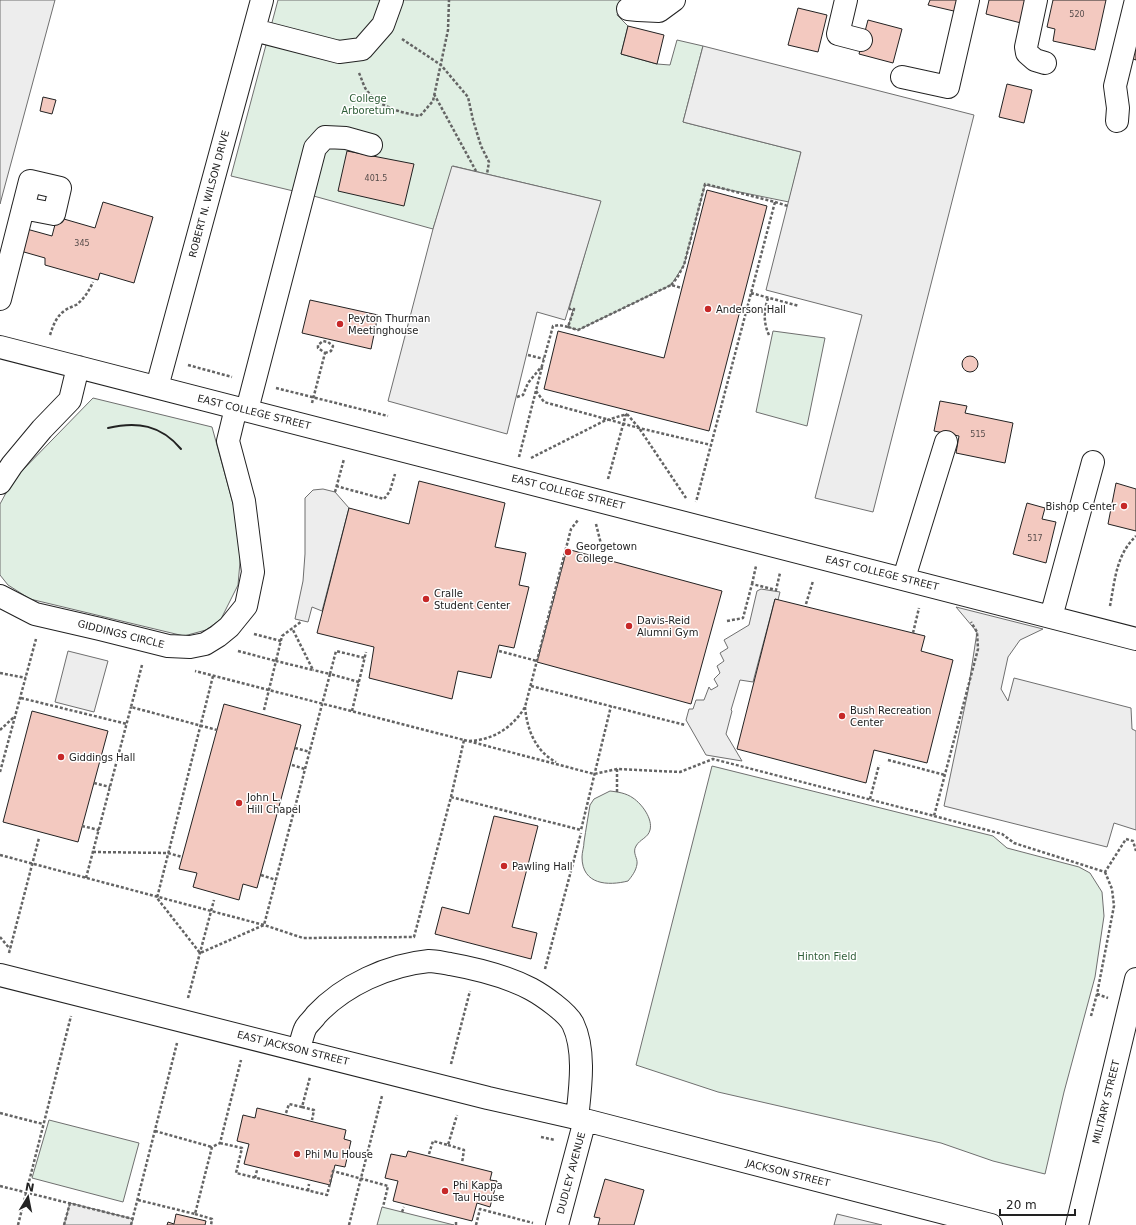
<svg xmlns="http://www.w3.org/2000/svg" width="1136" height="1225" viewBox="0 0 1136 1225" font-family="'DejaVu Sans',sans-serif">
  <style>
    .green { fill: #e0efe3; stroke: #6f6f6f }
    .parking { fill: #ededed; stroke: #6f6f6f }
    .building { fill: #f3c9c0; stroke: #222 }
    .lines { fill: none; stroke-linecap: round; stroke-linejoin: round }
    .minor-casing { stroke: #222; stroke-width: 24 }
    .path { stroke: #646464; stroke-width: 2.5; stroke-dasharray: 3 2; stroke-linecap: butt }
    .minor { stroke: #fff; stroke-width: 22 }
    .wall { stroke: #222; stroke-width: 2 }
    .poi-dot { fill: #c62828; stroke: #fff; stroke-width: 1.5 }
    .labels { text-anchor: middle; dominant-baseline: central; stroke-width: 3; stroke-linejoin: round; paint-order: stroke }
    .number-label { font-size: 8px; fill: #564c4a }
    .park-label { font-size: 10px; fill: #2f5e38; stroke: #fff }
    .street-label { font-size: 10px; fill: #222; stroke: #fff }
    .poi-label { font-size: 10px; fill: #222; stroke: #fff; text-anchor: start }
  </style>
  <rect width="100%" height="100%" fill="#fff"/>
  <path class="green" d="M278 0H624L617 15 628 26 621 54 657 64 670 65 677 40 703 46 683 122 801 152 789 202 705 185 684 265 671 285 578 330 568 327 573 310 569 309 600 201 453 166 433 229 310 195 231 176Z
    M773 331 825 338 807 426 756 412Z
    M93 398 212 427 235 511 241 550 238 585 221 619 206 630 184 636 30 599 8 585 0 575V504L13 480Z
    M712 766 993 836 1007 848 1079 867 1090 873 1102 892 1104 916 1095 977 1064 1092 1045 1174 993 1161 941 1143 718 1092 636 1065Z
    M610 791C618 792 626 793 633 798 642 804 653 819 650 830 648 838 640 839 636 846 632 853 638 858 637 864 636 871 632 876 628 881 608 886 582 885 582 857 582 852 584 847 584 842 586 829 588 817 590 805L594 799Z
    M49 1120 139 1143 123 1202 32 1178Z
    M382 1207 454 1225H377Z"/>
  <path class="parking" d="M0 0H55L0 204Z
    M703 46 974 115 873 512 815 498 862 315 766 290 801 152 683 122Z
    M452 166 601 201 565 320 537 312 507 434 388 401 433 229Z
    M323 489 335 492 349 508 322 611 312 607 308 622 295 619 303 581 305 554V498L313 490Z
    M761 589 780 592 778 600 775 599 753 682 740 680 731 710 732 711 726 734 742 761 706 755 686 720 689 709H693L696 700H704L709 687 711 690 718 686 714 679 720 673 717 666 724 661 720 653 728 648 724 640 749 625 757 591Z
    M956 607 1043 629 1020 640 1008 657 1001 689 1008 701 1014 678 1131 708 1132 729 1136 731V830L1114 823 1107 847 944 806 968 691 977 632Z
    M68 651 108 661 94 712 55 702Z
    M70 1203 133 1219 131 1225H64Z
    M837 1214 882 1225H834Z"/>
  <path class="building" d="M930 0H961L958 12 928 5Z
    M989 0H1026L1021 23 986 14Z
    M1053 0H1106L1095 50 1053 41 1055 29 1047 27Z
    M798 8 827 15 818 52 788 45Z
    M868 20 902 29 893 63 859 54Z
    M628 26 664 35 657 64 621 54Z
    M1136 39V60L1131 58Z
    M1007 84 1032 90 1024 123 999 117Z
    M43 97 56 100 52 114 40 111Z
    M347 151 414 164 404 206 338 191Z
    M707 190 767 206 709 431 544 389 558 331 664 358Z
    M103 202 153 217 134 283 100 273 98 280 45 265V258L17 250 23 228 52 236 57 217 95 228Z
    M310 300 378 315 371 349 302 333Z
    M962 364a8 8 0 1 1 16 0a8 8 0 1 1-16 0Z
    M940 401 967 406 965 413 1013 423 1005 463 956 453 959 436 934 431Z
    M419 481 505 503 495 547 526 553 519 585 529 587 514 648 499 645 491 678 458 671 452 699 369 678 374 647 317 633 349 508 409 524Z
    M1116 483 1136 489V531L1108 524Z
    M1027 503 1045 508 1042 519 1056 522 1046 563 1013 554Z
    M567 549 722 591 691 704 537 662Z
    M775 599 925 636 921 651 953 660 927 763 874 750 866 783 737 749Z
    M224 704 301 725 257 888 243 884 239 900 193 887 197 873 179 869Z
    M32 711 108 731 78 842 3 822Z
    M494 816 538 826 512 927 537 933 531 959 435 934 442 907 469 914Z
    M257 1108 346 1130 344 1139 351 1141 345 1167 335 1165 330 1185 244 1164 249 1144 237 1141 243 1115 255 1118Z
    M408 1151 492 1172 490 1180 497 1181 490 1207 477 1203 472 1221 393 1201 398 1181 385 1178 391 1154 406 1157Z
    M605 1179 644 1190 634 1225H598L600 1218 594 1217Z
    M176 1214 206 1221 205 1225H167L168 1222 174 1224Z"/>
  <g class="lines">
    <g class="minor-casing">
      <path id="minor" d="M846 0 838 34 861 40
        M1036 0 1026 47 1027 53 1035 60 1045 63
        M628 9 638 10 659 11 674 0
        M254 30 339 52 362 49 383 25 392 0
        M902 77 948 87 968 0
        M1117 121 1118 108 1115 86 1136 0
        M0 299 30 181 60 188 54 214 23 208
        M0 347 1136 639
        M157 387 262 0
        M247 410 315 148 325 137 346 138 371 145
        M0 483 12 465 42 429 70 400 78 367
        M904 578 946 442
        M0 596 35 614 100 629 168 646 190 647 205 644 218 636 229 627 246 606 253 572 244 501 228 441 236 408
        M1051 617 1093 462
        M0 975 488 1098 585 1120 991 1225
        M299 1050C301 1043 302 1036 305 1029 307 1024 313 1020 316 1015 344 985 388 965 429 961 436 961 443 963 450 964 478 969 506 976 531 989 542 995 567 1012 573 1024 586 1051 580 1090 577 1119
        M557 1225 585 1120
        M1077 1225 1136 979"/>
    </g>
    <path class="path" d="M402 39 441 65 468 97 473 120 481 146 489 162 487 174
      M359 73C362 79 364 89 369 93 381 108 403 113 420 116L433 101 448 30 449 0
      M434 94 476 171
      M775 202 788 206
      M671 285 677 278 684 265 705 184 775 202 696 502
      M751 293 799 306
      M768 298C764 310 763 322 769 335
      M568 327 578 330 671 285 682 288
      M50 335C53 326 56 317 64 311 68 308 72 307 76 305 84 299 89 291 93 282
      M528 355 544 359
      M188 365 232 377
      M276 388 388 416
      M536 391 544 402 639 428 711 445
      M517 397 523 395 528 383 542 366 553 326 559 325 568 327 574 309H569
      M312 403 325 353 318 348V345L323 341 328 342 333 346 331 351 325 353
      M627 414 639 428 686 498
      M519 457 542 367
      M531 458 604 421 627 414
      M608 479 626 414
      M336 486 384 499 390 491 395 474
      M335 492 344 459
      M596 524 602 548
      M752 584 756 566
      M806 604 813 581
      M1110 606C1115 580 1116 555 1136 536
      M727 621 743 618 752 584 776 590 780 573
      M913 633 919 608
      M254 634 281 641
      M238 651 276 661 282 636 302 621
      M499 651 537 661
      M142 665 131 707 217 730
      M0 673 26 678
      M213 676 157 898 200 953 264 925 330 674 313 670
      M359 682 330 674 336 651 365 658
      M531 686 685 725
      M21 698 127 724
      M525 707C527 729 535 751 556 762
      M264 710 276 661 313 670 292 628
      M352 711 366 652
      M0 730 14 717
      M464 740 594 774 617 769 680 772 713 759 934 816 978 649 977 632 971 622
      M469 741C494 740 513 727 525 707L571 529 578 520
      M295 748 310 752
      M888 760 945 775
      M292 765 305 769
      M0 772 36 639
      M94 783 110 787
      M617 792V769
      M451 797 581 830 611 706
      M870 799 879 765
      M934 816 1002 834 1014 843 1105 872 1126 839 1133 841 1136 851
      M82 826 99 830
      M93 852 168 853 182 857
      M0 855 264 925 303 938 414 937 451 797 464 740 195 671
      M261 875 276 880
      M86 878 131 707
      M0 937 10 949
      M9 953 39 838
      M545 969 581 833
      M1097 994 1108 998
      M188 998 214 900
      M1091 1016 1097 994 1114 906 1112 889 1105 872
      M451 1064 470 991
      M302 1107 314 1110 312 1120
      M0 1113 43 1124
      M286 1113 289 1104 302 1107 310 1077
      M155 1131 212 1147
      M541 1137 555 1140
      M220 1143 242 1148 236 1173 327 1195 333 1171 388 1186 383 1207
      M448 1145 464 1150 462 1163
      M429 1154 433 1141 448 1145 457 1115
      M255 1178 257 1170
      M0 1186 133 1219
      M308 1191 309 1184
      M138 1200 195 1214 212 1147 220 1143 241 1060
      M402 1212 404 1207
      M195 1214 212 1219 211 1225
      M18 1225 71 1016
      M64 1225 70 1203
      M131 1225 177 1043
      M349 1225 382 1096
      M456 1225V1221
      M476 1225 480 1209 533 1223"/>
    <use href="#minor" class="minor"/>
    <path class="wall" d="M108 428C137 421 161 425 181 449"/>
  </g>
  <g class="poi-dot">
    <circle cx="708" cy="309" r="4"/>
    <circle cx="340" cy="324" r="4"/>
    <circle cx="1124" cy="506" r="4"/>
    <circle cx="568" cy="552" r="4"/>
    <circle cx="426" cy="599" r="4"/>
    <circle cx="629" cy="626" r="4"/>
    <circle cx="842" cy="716" r="4"/>
    <circle cx="61" cy="757" r="4"/>
    <circle cx="239" cy="803" r="4"/>
    <circle cx="504" cy="866" r="4"/>
    <circle cx="297" cy="1154" r="4"/>
    <circle cx="445" cy="1191" r="4"/>
  </g>
  <g class="labels">
    <g class="number-label">
      <text x="1077" y="14">520</text>
      <text x="376" y="178">401.5</text>
      <text x="82" y="243">345</text>
      <text x="978" y="434">515</text>
      <text x="1035" y="538">517</text>
    </g>
    <g class="park-label">
      <text x="368" y="98">College<tspan x="368" dy="12">Arboretum</tspan></text>
      <text x="827" y="956">Hinton Field</text>
    </g>
    <g class="street-label">
      <text transform="translate(209 194) rotate(-75)">ROBERT N. WILSON DRIVE</text>
      <text transform="translate(254 412) rotate(14)">EAST COLLEGE STREET</text>
      <text transform="translate(568 492) rotate(14)">EAST COLLEGE STREET</text>
      <text transform="translate(882 573) rotate(14)">EAST COLLEGE STREET</text>
      <text transform="translate(121 634) rotate(14)">GIDDINGS CIRCLE</text>
      <text transform="translate(293 1048) rotate(14)">EAST JACKSON STREET</text>
      <text transform="translate(1106 1102) rotate(-76)">MILITARY STREET</text>
      <text transform="translate(571 1173) rotate(-75)">DUDLEY AVENUE</text>
      <text transform="translate(788 1173) rotate(14)">JACKSON STREET</text>
    </g>
    <g class="poi-label">
      <text x="716" y="309">Anderson Hall</text>
      <text x="348" y="318">Peyton Thurman<tspan x="348" dy="12">Meetinghouse</tspan></text>
      <text x="1116" y="506" text-anchor="end">Bishop Center</text>
      <text x="576" y="546">Georgetown<tspan x="576" dy="12">College</tspan></text>
      <text x="434" y="593">Cralle<tspan x="434" dy="12">Student Center</tspan></text>
      <text x="637" y="620">Davis-Reid<tspan x="637" dy="12">Alumni Gym</tspan></text>
      <text x="850" y="710">Bush Recreation<tspan x="850" dy="12">Center</tspan></text>
      <text x="69" y="757">Giddings Hall</text>
      <text x="247" y="797">John L.<tspan x="247" dy="12">Hill Chapel</tspan></text>
      <text x="512" y="866">Pawling Hall</text>
      <text x="305" y="1154">Phi Mu House</text>
      <text x="453" y="1185">Phi Kappa<tspan x="453" dy="12">Tau House</tspan></text>
    </g>
  </g>
  <g transform="translate(28 1197) rotate(10)" stroke="#ffffff" stroke-width="3" paint-order="stroke">
  <path d="M0-3L7 15L0 10L-7 15Z" fill="#222222"/>
  <text y="-6" font-size="11" font-weight="bold" text-anchor="middle" fill="#222222">N</text>
  </g>
  <path d="M1000 1209v6h75v-6" fill="none" stroke="#222222" stroke-width="2"/>
  <text x="1006" y="1209" font-size="12" fill="#222222" stroke="#ffffff" stroke-width="3" paint-order="stroke">20 m</text>
</svg>
